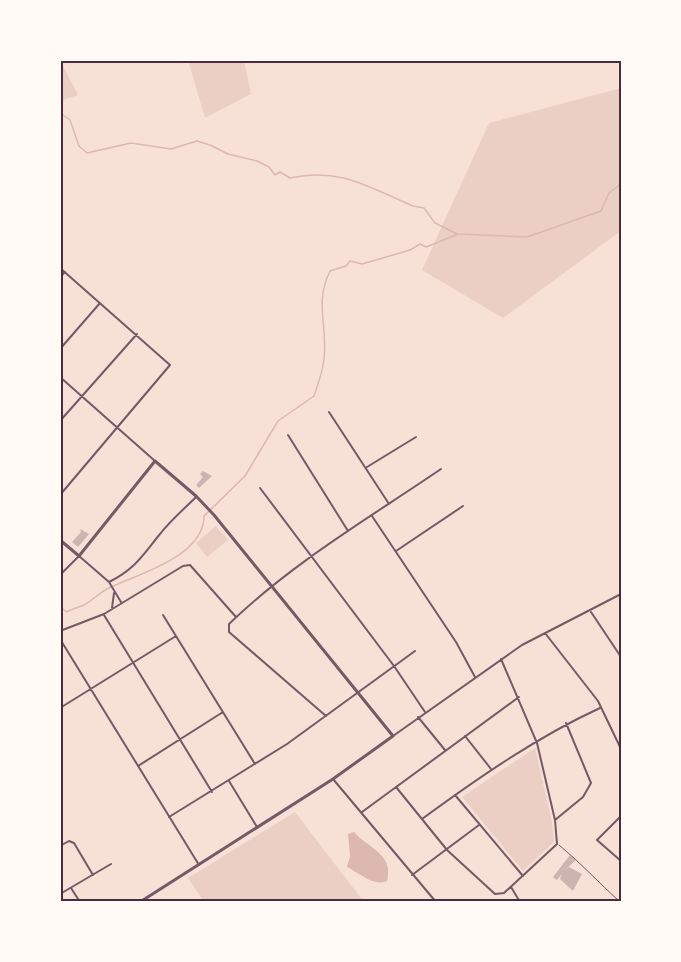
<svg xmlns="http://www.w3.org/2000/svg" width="681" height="962" viewBox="0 0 681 962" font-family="Merriweather,serif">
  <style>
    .green { fill: #ebcfc5 }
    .water { fill: #dcb8b0 }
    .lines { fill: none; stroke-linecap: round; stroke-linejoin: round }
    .stream { stroke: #dcb8b0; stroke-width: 1.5 }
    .building { fill: #ccb4b1 }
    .service { stroke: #755966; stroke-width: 1 }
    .minor { stroke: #755966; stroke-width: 2 }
    .tertiary { stroke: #755966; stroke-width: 3 }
    .neatline { fill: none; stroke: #4a2c40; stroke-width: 2 }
  </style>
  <rect width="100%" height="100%" fill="#f7e1d7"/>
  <path class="green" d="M60 60 78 95 60 101Z
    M188 60H244L251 94 205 118Z
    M621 88V231L503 318 422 270 489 123Z
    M216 526 228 540 207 557 196 543Z
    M535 748 552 822 554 842 523 871 462 797Z
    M295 812 364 902H204L188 878Z"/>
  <path class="water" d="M354 832C366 847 395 854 387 881 374 887 359 873 347 867L350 856 348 834Z"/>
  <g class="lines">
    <path class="stream" d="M60 113 70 120 79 146 87 153 131 143 171 149 197 141 210 145 228 154 257 161 269 167 275 175 280 172 290 178C340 167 368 187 413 206L424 208 435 223 457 234 527 237 601 211 609 193 621 184
      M60 607 67 612C72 608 78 608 84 605 93 600 101 591 111 587 141 573 204 556 204 516L245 476 278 421 314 396C318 384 323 371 324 359 328 325 314 304 330 271L346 266 350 261 362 264 410 250 420 244 426 247 456 235"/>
  </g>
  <path class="building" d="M203 471 212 476 199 488 196 485 203 477 200 474Z
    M80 529 89 534 78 547 72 542 81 532Z
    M570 855 576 860 564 871 569 867 582 874 573 891 560 879 562 874 557 880 553 877Z"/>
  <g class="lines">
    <path class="service" d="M559 845C581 863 599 883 620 902"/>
    <path class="minor" d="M60 268 170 365 60 495
      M60 277 65 272
      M60 349 100 303
      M60 377 155 461
      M329 412 389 504
      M60 421 137 334
      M288 435 348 531
      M367 467 416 437
      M260 488 394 666 425 712
      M372 516 456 642 475 677
      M396 551 463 506
      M60 575 79 556 109 582 121 602
      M109 582C135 569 142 556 160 534 170 521 184 509 196 497
      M112 608 114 593
      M591 612 621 657
      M104 615 212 792
      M163 615 255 764
      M60 631 104 614 183 566 190 565 236 617
      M545 633 598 701 621 749
      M60 639 199 865
      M60 708 176 636
      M326 716 229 632V624C292 563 369 518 441 469
      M418 717 445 750
      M393 736 522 645 621 594
      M465 736 491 769
      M138 766 223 712
      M333 779 436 902
      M229 781 257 827
      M396 787 447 850 495 894 504 893 557 844 555 820 537 743 501 659
      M455 795 523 876
      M362 812 519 697
      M621 816 597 840 621 861
      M169 817 287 744 415 651
      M422 819C478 778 537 737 600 708
      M555 820 583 797 591 783 566 723
      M60 846 69 841 74 843 93 875
      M412 875 479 825
      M511 887 520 902
      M71 888 80 902
      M60 894 111 864"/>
    <path class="tertiary" d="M60 540 79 556 155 461 196 496 214 515 393 736 333 779 140 902"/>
  </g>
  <rect width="681" height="962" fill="none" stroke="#fffaf5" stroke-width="123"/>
  <rect x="62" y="62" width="558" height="838" class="neatline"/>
</svg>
